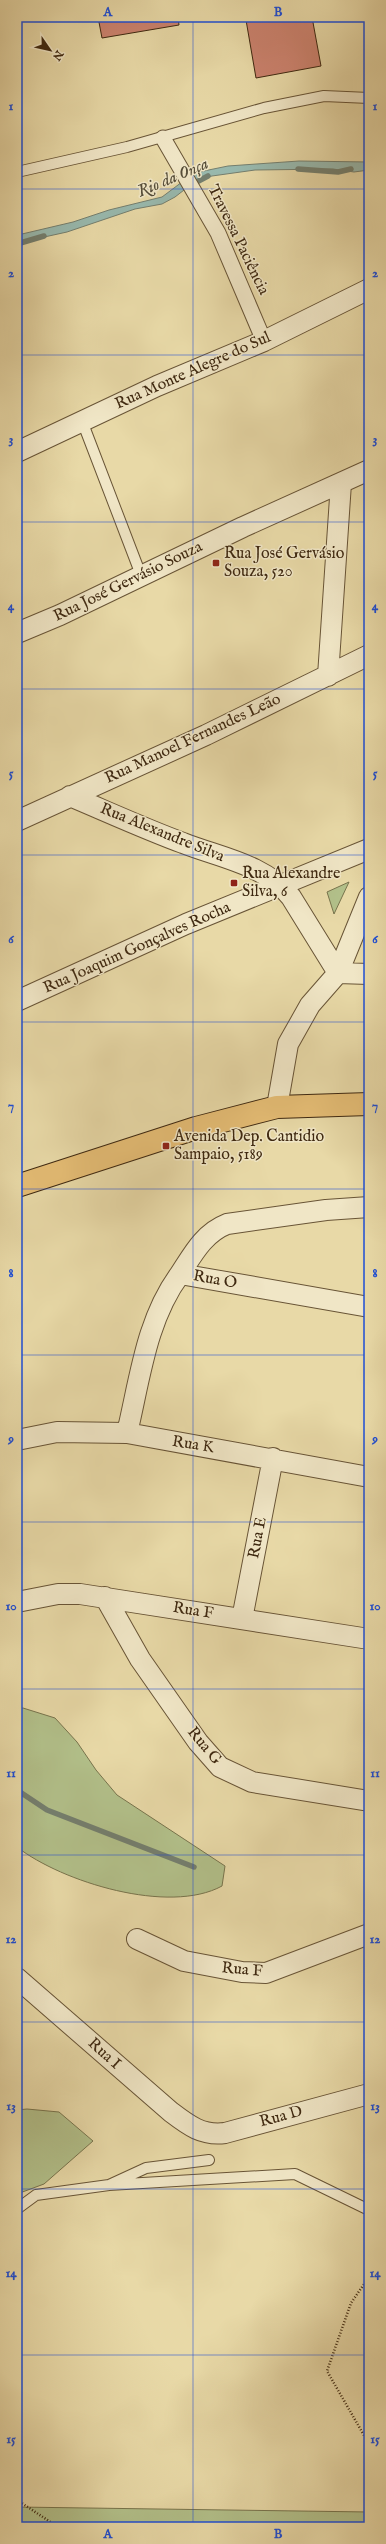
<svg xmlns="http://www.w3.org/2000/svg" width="386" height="2544" viewBox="0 0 386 2544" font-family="'IM FELL English',serif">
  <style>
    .green { fill: #b2c08a; stroke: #78744d }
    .water { fill: #98b9ae; stroke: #747f6f }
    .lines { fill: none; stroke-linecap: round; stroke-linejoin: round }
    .stream { stroke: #747f6f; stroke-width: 5.5 }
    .building { fill: #cb826e; stroke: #3e2810 }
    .service-casing { stroke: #685436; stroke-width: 12 }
    .pedestrian-casing { stroke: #685436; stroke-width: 17 }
    .minor-casing { stroke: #685436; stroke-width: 22 }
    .primary-casing { stroke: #3e2810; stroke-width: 24 }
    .path { stroke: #3e2810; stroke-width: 2.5; stroke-dasharray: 1 2; stroke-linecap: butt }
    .service { stroke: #f0e6c6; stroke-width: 10 }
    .pedestrian { stroke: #f0e6c6; stroke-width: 15 }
    .minor { stroke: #f0e6c6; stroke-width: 20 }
    .primary { stroke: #e4bc74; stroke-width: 22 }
    .grid { fill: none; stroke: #1d4ed8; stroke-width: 1; stroke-opacity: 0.55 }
    .poi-dot { fill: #8f2418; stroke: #f0e6c6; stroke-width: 1.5 }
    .labels { text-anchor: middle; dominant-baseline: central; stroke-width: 3; stroke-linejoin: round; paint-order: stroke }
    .street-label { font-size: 16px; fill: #3e2810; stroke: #f0e6c6 }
    .poi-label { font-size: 16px; fill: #3e2810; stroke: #f0e6c6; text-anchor: start }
    .water-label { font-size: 17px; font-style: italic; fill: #544c38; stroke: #f0e6c6 }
    .neatline { fill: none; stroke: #1d4ed8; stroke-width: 1.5 }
    .grid-label { font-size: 13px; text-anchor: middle; font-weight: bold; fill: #1d4ed8 }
  </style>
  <rect width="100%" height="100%" fill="#e8d9a7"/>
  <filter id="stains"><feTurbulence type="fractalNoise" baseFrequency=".005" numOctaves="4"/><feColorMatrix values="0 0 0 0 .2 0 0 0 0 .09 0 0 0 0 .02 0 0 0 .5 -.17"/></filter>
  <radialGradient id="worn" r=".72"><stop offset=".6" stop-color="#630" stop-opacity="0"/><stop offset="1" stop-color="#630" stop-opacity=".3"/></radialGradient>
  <path class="green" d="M349 882 334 914 327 892Z
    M23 1708 55 1718 77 1742 96 1770 117 1795 225 1866 222 1886C169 1915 62 1882 17 1847V1709Z
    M27 2109 59 2112 93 2141 44 2184 17 2194V2110Z
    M17 2507 369 2512V2527H17Z"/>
  <path class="water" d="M299 161 369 162V170L354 172 333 169 255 170 212 176 197 180 175 197 162 204 135 209 67 232 17 243V236L22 234 73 222 109 210 162 197 194 173 228 166Z"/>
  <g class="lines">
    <path class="stream" d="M298 169 338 172 351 169
      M191 185 208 176
      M17 244 44 236
      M17 1790 47 1810 194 1867"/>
  </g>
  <path class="building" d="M98 17H178L179 25 102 38Z
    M263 17H312L321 66 256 78 246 20Z"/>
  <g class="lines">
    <g class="service-casing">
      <path id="service" d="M17 172 127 147 264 108 324 96 369 98
        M82 421 141 575
        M109 2185 295 2174 369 2210
        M17 2209 36 2195 109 2185 146 2168 209 2160"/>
    </g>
    <g class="pedestrian-casing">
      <path id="pedestrian" d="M163 138 218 233 264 341"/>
    </g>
    <g class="minor-casing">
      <path id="minor" d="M17 452 157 386 264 341 369 289
        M17 633 60 615 243 527 369 470
        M328 676 341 483
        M70 796C108 812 145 829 183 843 221 858 264 864 291 897L338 973
        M17 821 206 735 369 655
        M338 973 369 974
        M17 1001 186 924 369 849
        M277 1107 288 1044 310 1005 338 973 369 897
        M180 1274C193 1254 204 1233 227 1224L326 1210 369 1207
        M127 1433C140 1379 146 1320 180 1274L369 1307
        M17 1440 57 1432 127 1433 369 1477
        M105 1597 140 1659 198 1742 220 1767 252 1782 369 1801
        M17 1602 58 1594H80L369 1639
        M242 1619 273 1458
        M137 1939 184 1961 242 1972 266 1973 369 1934
        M17 1978 171 2112C188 2125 202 2136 225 2133L369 2094"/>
    </g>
    <g class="primary-casing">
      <path id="primary" d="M17 1186 196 1128 277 1107 369 1104"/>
    </g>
    <path class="path" d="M369 2277 351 2303 327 2371 369 2444
      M17 2500 58 2527"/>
    <use href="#service" class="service"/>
    <use href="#pedestrian" class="pedestrian"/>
    <use href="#minor" class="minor"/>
    <use href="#primary" class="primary"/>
  </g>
  <path class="grid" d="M193 17V2527M17 189H369M17 355H369M17 522H369M17 689H369M17 855H369M17 1022H369M17 1189H369M17 1355H369M17 1522H369M17 1689H369M17 1855H369M17 2022H369M17 2189H369M17 2355H369"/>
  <g class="poi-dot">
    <rect x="212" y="559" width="8" height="8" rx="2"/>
    <rect x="230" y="879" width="8" height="8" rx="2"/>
    <rect x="162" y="1142" width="8" height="8" rx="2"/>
  </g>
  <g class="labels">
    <g class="street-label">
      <text transform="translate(238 240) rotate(64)">Travessa Paciência</text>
      <text transform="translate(193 371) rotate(-24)">Rua Monte Alegre do Sul</text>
      <text transform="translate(128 582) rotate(-26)">Rua José Gervásio Souza</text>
      <text transform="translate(193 739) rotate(-25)">Rua Manoel Fernandes Leão</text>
      <text transform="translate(162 833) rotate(22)">Rua Alexandre Silva</text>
      <text transform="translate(137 948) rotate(-24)">Rua Joaquim Gonçalves Rocha</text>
      <text transform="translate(215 1280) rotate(10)">Rua O</text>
      <text transform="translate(193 1445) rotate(9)">Rua K</text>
      <text transform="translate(258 1538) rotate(-79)">Rua E</text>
      <text transform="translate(193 1611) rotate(9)">Rua F</text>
      <text transform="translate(204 1746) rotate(50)">Rua G</text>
      <text transform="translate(242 1970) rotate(5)">Rua F</text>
      <text transform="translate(104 2054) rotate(42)">Rua I</text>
      <text transform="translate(281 2117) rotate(-15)">Rua D</text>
    </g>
    <g class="poi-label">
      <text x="224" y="554">Rua José Gervásio<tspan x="224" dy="18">Souza, 520</tspan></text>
      <text x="242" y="874">Rua Alexandre<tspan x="242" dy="18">Silva, 6</tspan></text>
      <text x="174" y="1137">Avenida Dep. Cantidio<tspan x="174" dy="18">Sampaio, 5189</tspan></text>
    </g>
    <g class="water-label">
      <text transform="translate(173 178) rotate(-23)">Rio da Onça</text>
    </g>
  </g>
  <rect width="386" height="2544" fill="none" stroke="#e8d9a7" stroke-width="44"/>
  <g transform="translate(50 50) rotate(124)" stroke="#f0e6c6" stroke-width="3" paint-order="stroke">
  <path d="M0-3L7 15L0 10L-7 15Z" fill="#3e2810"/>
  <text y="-6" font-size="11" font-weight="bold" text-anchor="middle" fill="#3e2810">N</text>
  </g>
  <rect x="22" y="22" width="342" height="2500" class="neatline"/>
  <g class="grid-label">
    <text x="108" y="16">A</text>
    <text x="278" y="16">B</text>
    <text x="11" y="110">1</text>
    <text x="375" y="110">1</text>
    <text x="11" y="277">2</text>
    <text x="375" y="277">2</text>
    <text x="11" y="443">3</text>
    <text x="375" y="443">3</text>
    <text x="11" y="610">4</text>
    <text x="375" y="610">4</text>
    <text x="11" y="777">5</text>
    <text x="375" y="777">5</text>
    <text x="11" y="943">6</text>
    <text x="375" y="943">6</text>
    <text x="11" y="1110">7</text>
    <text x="375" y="1110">7</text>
    <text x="11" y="1277">8</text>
    <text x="375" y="1277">8</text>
    <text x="11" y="1443">9</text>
    <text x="375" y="1443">9</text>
    <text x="11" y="1610">10</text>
    <text x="375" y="1610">10</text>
    <text x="11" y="1777">11</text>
    <text x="375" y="1777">11</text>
    <text x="11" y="1943">12</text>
    <text x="375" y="1943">12</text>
    <text x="11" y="2110">13</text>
    <text x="375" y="2110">13</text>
    <text x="11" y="2277">14</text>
    <text x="375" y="2277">14</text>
    <text x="11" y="2443">15</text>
    <text x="375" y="2443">15</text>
    <text x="108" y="2538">A</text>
    <text x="278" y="2538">B</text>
  </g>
  <rect width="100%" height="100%" filter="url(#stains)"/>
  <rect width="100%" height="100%" fill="url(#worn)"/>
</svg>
